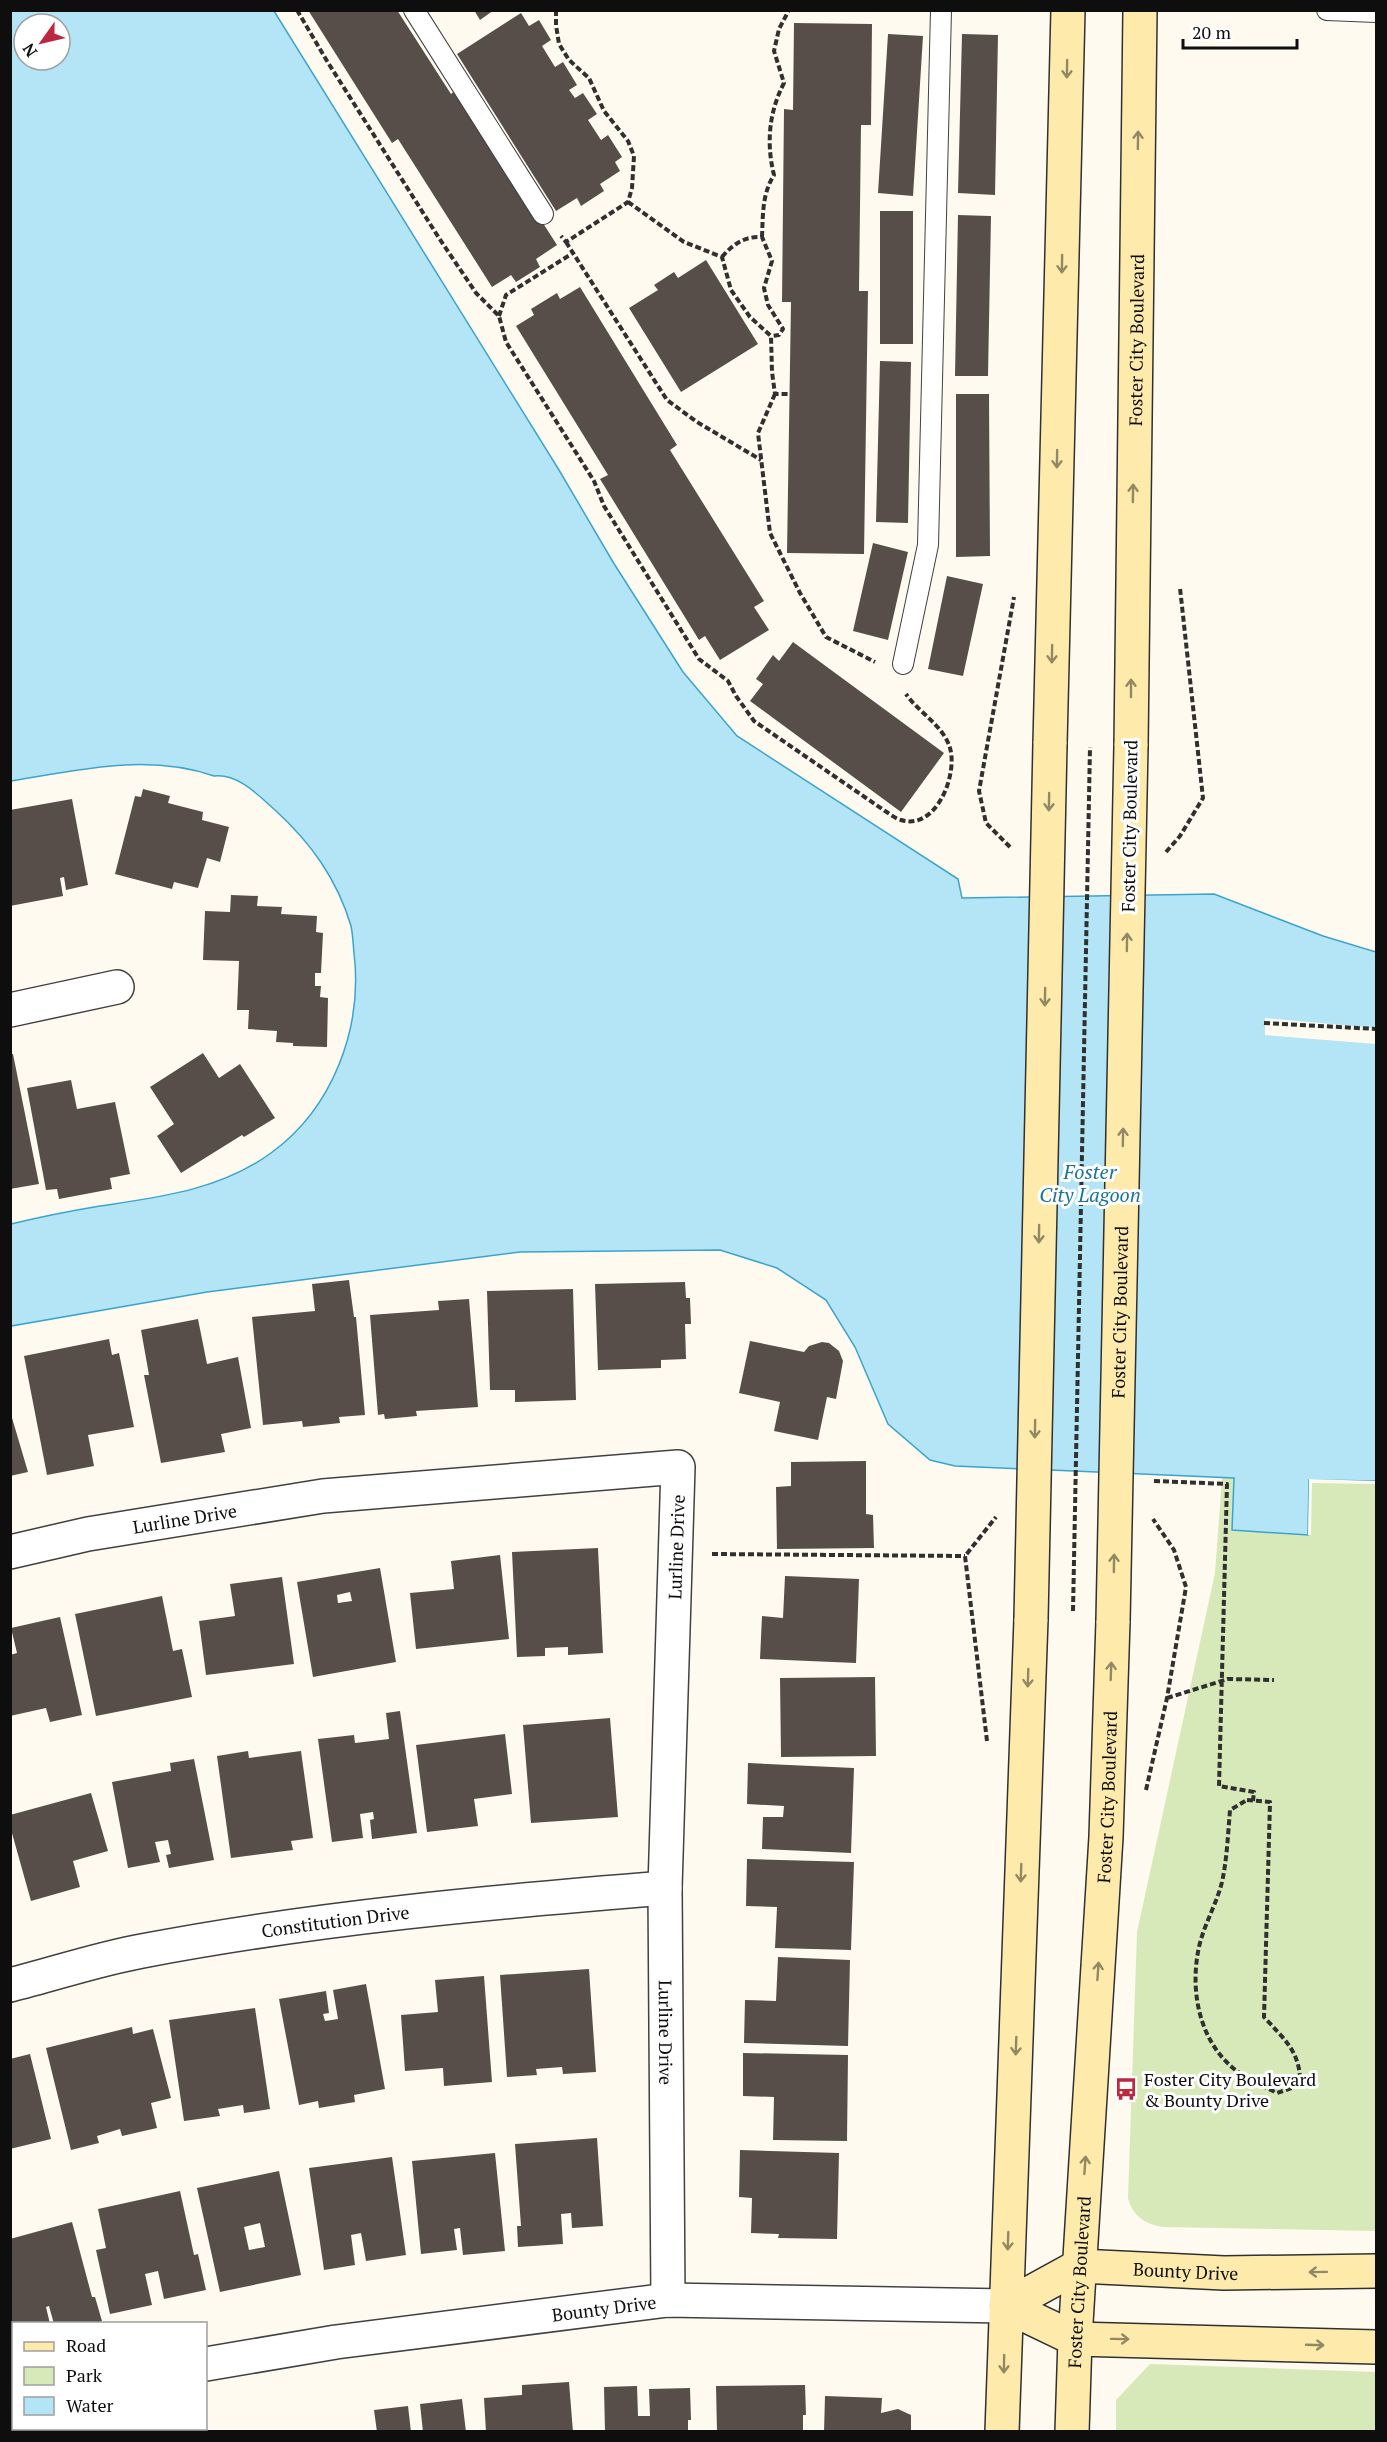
<svg xmlns="http://www.w3.org/2000/svg" width="1387" height="2442" viewBox="0 0 1387 2442" font-family="'PT Serif',serif">
  <style>
    .green { fill: #d8e9b9 }
    .water { fill: #b4e5f6; stroke: #3ca4cc; stroke-width: 1.5; fill-rule: evenodd }
    .pier { fill: #fffaef }
    .building { fill: #574e4a; fill-rule: evenodd }
    .lines { fill: none; stroke-linecap: round; stroke-linejoin: round }
    .lane-casing { stroke: #414141; stroke-width: 22 }
    .street-casing { stroke: #414141; stroke-width: 36 }
    .secondary-casing { stroke: #303030; stroke-width: 36 }
    .path { stroke: #303030; stroke-width: 4; stroke-dasharray: 6 3; stroke-linecap: butt }
    .lane { stroke: #fff; stroke-width: 20 }
    .street { stroke: #fff; stroke-width: 33 }
    .secondary { stroke: #feebab; stroke-width: 33 }
    .secondary-bridge-casing { stroke: #303030; stroke-width: 36; stroke-linecap: butt }
    .path-bridge { stroke: #303030; stroke-width: 4; stroke-dasharray: 6 3; stroke-linecap: butt }
    .secondary-bridge { stroke: #feebab; stroke-width: 33 }
    .oneway { stroke: #928864 }
    .labels { text-anchor: middle; dominant-baseline: central; stroke-width: 6; stroke-linejoin: round; paint-order: stroke }
    .street-label { font-size: 18px; fill: #0e0e0e; stroke: #fff }
    .poi-label { font-size: 18px; fill: #0e0e0e; stroke: #fff; text-anchor: start }
    .water-label { font-size: 20px; font-style: italic; fill: #18749f; stroke: #fff }
  </style>
  <rect width="100%" height="100%" fill="#fffaef"/>
  <path class="green" d="M1225 1438 1376 1442V2231L1162 2227C1144 2224 1132 2215 1128 2198L1137 1932 1215 1573Z
    M1150 2364 1376 2372V2431H1116V2400Z"/>
  <path class="water" d="M11 11H274L559 470 613 562 683 672 737 736 958 879 962 898 1214 894 1323 936 1376 952V1481L1309 1480 1308 1535 1232 1530 1234 1478 955 1466 930 1460 888 1424 855 1347 826 1300 777 1268 720 1250 520 1252 207 1292 11 1326V1224C40 1217 70 1211 100 1206 160 1197 220 1190 271 1153 333 1108 363 1028 354 953 353 944 353 935 351 926 337 879 311 843 275 810 259 796 238 773 214 776 147 753 78 770 11 781ZM24 24H60V60H24Z"/>
  <path class="pier" d="M1265 1018 1376 1028V1044L1265 1035Z
    M1309 1479 1376 1481V1484L1312 1483 1311 1535H1308Z"/>
  <path class="building" d="M308 10H397L451 94 457 89 557 245 536 259 540 267 516 282 511 275 492 287 398 139 392 143Z
    M474 10H494L480 20Z
    M521 13 529 26 539 20 551 40 542 46 555 67 563 62 577 85 569 90 575 98 583 93 597 114 588 120 601 140 608 135 622 157 615 162 620 171 600 184 604 191 581 206 577 198 556 211 457 54Z
    M794 23 872 24 871 125H861L859 291H868L864 554 787 553 791 302H782L784 109 793 110Z
    M888 34 923 36 913 196 878 193Z
    M962 34 998 35 995 195 958 193Z
    M880 211H913V344H880Z
    M958 215 991 216 988 376H955Z
    M706 260 758 344 681 392 629 308 658 290 654 285 674 272 678 278Z
    M580 287 677 445 670 450 764 601 754 607 769 630 720 660 705 636 699 640 600 479 608 475 516 326 534 315 531 309 557 293 560 299Z
    M880 361 911 362 908 523 876 522Z
    M956 394H989L990 556 956 557Z
    M873 543 908 552 888 640 853 631Z
    M947 576 983 584 963 676 928 669Z
    M793 642 944 753 901 812 750 701 763 684 756 679 773 655 779 661Z
    M143 789 170 796 168 803 203 812 202 820 229 827 220 862 207 858 198 888 174 882 172 889 115 874 135 796 141 797Z
    M72 799 88 885 66 890 64 877 60 878 63 896 10 906V810Z
    M231 895 258 896 257 906 282 907 281 914 317 916 316 932 323 933 321 973H315V986H321L320 997 328 998 327 1047 293 1046V1043L276 1042 277 1031 248 1029 249 1010H237L239 961 203 960 205 911 230 912Z
    M203 1053 219 1078 240 1064 275 1118 244 1137 242 1135 181 1173 157 1136 174 1124 150 1087Z
    M10 1054H13L39 1184 10 1189Z
    M71 1080 77 1109 115 1102 130 1174 110 1178 112 1189 59 1199 57 1189 46 1190 27 1088Z
    M349 1280 354 1317H356L365 1415 339 1417 340 1423 303 1427 302 1421 263 1425 252 1317 315 1311 312 1284Z
    M685 1282 686 1298H690L691 1324H685L686 1359 661 1360V1368L598 1370 595 1284Z
    M573 1289 576 1400 515 1402V1390H490L487 1291Z
    M469 1299 478 1407 416 1411 417 1416 385 1419 384 1414 378 1415 370 1315 439 1310 438 1301Z
    M198 1319 207 1364 238 1357 251 1428 221 1434 225 1452 161 1463 144 1375H149L141 1330Z
    M109 1339 112 1355 119 1353 134 1427 88 1435 94 1466 47 1475 24 1356Z
    M750 1341 804 1352 809 1346 822 1342 829 1343 839 1351 843 1361 836 1399 827 1397 818 1440 774 1431 780 1402 739 1393Z
    M10 1411 28 1472 10 1476Z
    M866 1461V1514L873 1515 874 1548 777 1549 776 1487 791 1486V1462Z
    M598 1548 603 1653 568 1655V1647L545 1648V1656L517 1657 512 1552Z
    M500 1555 509 1639 416 1649 410 1593 454 1589 451 1561Z
    M380 1568 396 1662 313 1677 297 1582ZM350 1592 352 1601 338 1603 337 1595Z
    M785 1576 859 1579 856 1663 760 1659 762 1616 783 1618Z
    M282 1577 294 1664 206 1675 199 1621 235 1616 230 1584Z
    M162 1596 173 1651 182 1649 192 1697 96 1716 75 1614Z
    M60 1617 82 1715 50 1722 46 1708 10 1716V1655L17 1653 11 1628Z
    M875 1677 876 1756 781 1757 780 1678Z
    M400 1711 417 1833 372 1839 370 1820 374 1819 373 1812 360 1814 363 1838 332 1842 318 1739 354 1735 355 1743 389 1739 386 1713Z
    M610 1718 618 1817 531 1823 523 1725Z
    M505 1734 512 1794 474 1799 478 1826 427 1832 416 1745Z
    M248 1751 249 1758 301 1751 313 1838 291 1841 293 1850 231 1858 217 1756Z
    M194 1759 214 1860 169 1868 166 1855 171 1854 168 1840 155 1842 160 1862 128 1868 112 1782 171 1771 170 1763Z
    M748 1763 854 1768 851 1853 762 1849 763 1817H783L784 1806 747 1804Z
    M91 1793 108 1851 73 1861 80 1887 31 1901 10 1826V1815Z
    M747 1859 854 1862 851 1950 775 1948 777 1907 746 1906Z
    M778 1957 850 1960 848 2046 744 2043 745 2000 776 2001Z
    M589 1969 596 2072 563 2074 562 2067 536 2069 537 2075 507 2077 500 1975Z
    M484 1976 492 2082 444 2086 443 2068 405 2071 401 2015 438 2012 435 1980Z
    M366 1984 385 2089 354 2095 355 2102 319 2108 318 2101 299 2105 279 1999 326 1991 329 2013 323 2014 325 2021 338 2019 333 1990Z
    M255 2008 270 2109 244 2113 243 2105 218 2109 220 2116 184 2121 169 2020Z
    M132 2027 133 2034 153 2029 171 2098 151 2103 157 2128 122 2136 120 2129 97 2136 99 2143 71 2150 46 2048Z
    M743 2053 848 2055 847 2141 773 2140 774 2097 743 2096Z
    M30 2054 51 2139 10 2149V2059Z
    M597 2138 603 2226 572 2228 571 2213 561 2214 563 2244 518 2247 517 2226H521L515 2144Z
    M740 2150 839 2153 837 2239 778 2238 779 2234 751 2233 752 2198 739 2197Z
    M495 2153 505 2251 463 2255 460 2228 454 2229 457 2250 421 2254 412 2161Z
    M392 2157 406 2255 366 2261 361 2233 351 2235 355 2265 324 2270 309 2168Z
    M279 2171 301 2275 220 2292 197 2188ZM260 2223 265 2247 249 2250 244 2227Z
    M180 2191 194 2255 198 2254 206 2290 164 2299 158 2271 145 2274 152 2305 110 2314 96 2250 106 2248 98 2209Z
    M72 2222 92 2297H95L102 2321 94 2324H54L49 2306 46 2307 50 2324H12L10 2239Z
    M569 2382 573 2432H486L484 2398 522 2395V2385Z
    M805 2385 806 2415H803V2432H717L716 2386Z
    M637 2386 638 2416H650L649 2389 690 2388 691 2420H688V2432H605L604 2387Z
    M825 2396 882 2398 881 2413 898 2409 911 2415V2432H824Z
    M462 2399 466 2432H423L420 2404Z
    M408 2406 411 2432H377L374 2410Z"/>
  <g class="lines">
    <g class="lane-casing">
      <path id="lane" d="M414 10 543 214
        M1327 10 1376 12
        M903 664 928 545 941 10"/>
    </g>
    <g class="street-casing">
      <g id="street">
        <path d="M10 1010 117 987"/>
        <path id="s1" d="M10 1552 88 1534 323 1496 678 1467 665 1888 668 2300"/>
        <path id="s2" d="M10 1985C54 1974 98 1959 142 1951 315 1918 490 1902 665 1888"/>
        <path id="s3" d="M206 2364 336 2342 668 2300 1006 2306"/>
        <path d="M10 2416H14"/>
      </g>
    </g>
    <g class="secondary-casing">
      <g id="secondary">
        <path d="M1050 744 1068 10"/>
        <path id="s4" d="M1131 746 1140 10"/>
        <path id="s5" d="M1006 2306 1079 2266 1224 2273 1376 2271"/>
        <path d="M1006 2306 1075 2339 1376 2347"/>
        <path d="M1002 2432 1031 1619"/>
        <path id="s6" d="M1072 2432 1075 2339 1106 1837 1113 1621"/>
      </g>
    </g>
    <path class="path" d="M297 10 327 61 439 238 476 293 499 316 506 342 594 481 604 506 699 659 728 681 736 696 754 721 885 811C890 814 896 819 901 820 936 831 958 775 950 748 943 725 919 713 906 694
      M556 10V25L559 44 569 60 589 78 604 111 628 141 634 156 632 188 628 202 566 242 561 236
      M628 202 684 242 722 257 731 290 750 317 771 336 772 372 775 394H790
      M762 237C763 215 762 194 774 175 766 143 769 112 784 83L774 51 779 29 789 10
      M566 242 667 400 697 422 761 460
      M722 257C733 244 745 236 762 237L772 261 764 288 768 305 783 329 779 335 771 336
      M499 316 506 295 573 253
      M775 394 758 433 770 533 800 593 826 637 875 662
      M1010 847 986 823 979 791 1014 597
      M1166 852 1180 836 1203 798 1180 588
      M1264 1023 1376 1029
      M1154 1481 1227 1484 1219 1786 1254 1792 1253 1801
      M712 1554 965 1556
      M1167 1698 1228 1679 1274 1680
      M987 1741 965 1556 996 1517
      M1146 1790 1167 1698 1186 1587 1174 1550 1153 1519
      M1247 1800 1270 1802 1264 2017C1282 2037 1298 2049 1300 2077L1292 2088 1277 2093C1265 2087 1252 2081 1241 2074 1201 2047 1190 1996 1198 1952 1202 1928 1216 1906 1222 1882 1227 1859 1228 1834 1230 1810Z"/>
    <use href="#lane" class="lane"/>
    <use href="#street" class="street"/>
    <use href="#secondary" class="secondary"/>
    <g class="secondary-bridge-casing">
      <g id="secondary-bridge">
        <path d="M1031 1619 1050 744"/>
        <path id="s7" d="M1113 1621 1131 746"/>
      </g>
    </g>
    <path class="path-bridge" d="M1073 1611 1090 747"/>
    <use href="#secondary-bridge" class="secondary-bridge"/>
  </g>
  <defs><path id="oneway-shaft" d="M-6 0H5M1.5-3L5.5 0L1.5 3" fill="none" stroke-width="1.6" stroke-linecap="round" stroke-linejoin="round" transform="scale(1.5)"/></defs>
  <g class="oneway">
    <use href="#oneway-shaft" transform="translate(1067 69) rotate(91)"/>
    <use href="#oneway-shaft" transform="translate(1138 140) rotate(-89)"/>
    <use href="#oneway-shaft" transform="translate(1062 264) rotate(91)"/>
    <use href="#oneway-shaft" transform="translate(1057 459) rotate(91)"/>
    <use href="#oneway-shaft" transform="translate(1133 493) rotate(-89)"/>
    <use href="#oneway-shaft" transform="translate(1052 654) rotate(91)"/>
    <use href="#oneway-shaft" transform="translate(1131 688) rotate(-90)"/>
    <use href="#oneway-shaft" transform="translate(1049 802) rotate(91)"/>
    <use href="#oneway-shaft" transform="translate(1127 942) rotate(-89)"/>
    <use href="#oneway-shaft" transform="translate(1045 997) rotate(91)"/>
    <use href="#oneway-shaft" transform="translate(1123 1137) rotate(-89)"/>
    <use href="#oneway-shaft" transform="translate(1039 1234) rotate(91)"/>
    <use href="#oneway-shaft" transform="translate(1035 1429) rotate(91)"/>
    <use href="#oneway-shaft" transform="translate(1114 1563) rotate(-89)"/>
    <use href="#oneway-shaft" transform="translate(1111 1671) rotate(-88)"/>
    <use href="#oneway-shaft" transform="translate(1028 1678) rotate(92)"/>
    <use href="#oneway-shaft" transform="translate(1021 1873) rotate(92)"/>
    <use href="#oneway-shaft" transform="translate(1098 1971) rotate(-86)"/>
    <use href="#oneway-shaft" transform="translate(1016 2046) rotate(92)"/>
    <use href="#oneway-shaft" transform="translate(1085 2165) rotate(-86)"/>
    <use href="#oneway-shaft" transform="translate(1008 2241) rotate(92)"/>
    <use href="#oneway-shaft" transform="translate(1318 2272) rotate(179)"/>
    <use href="#oneway-shaft" transform="translate(1120 2339) rotate(1)"/>
    <use href="#oneway-shaft" transform="translate(1315 2345) rotate(2)"/>
    <use href="#oneway-shaft" transform="translate(1004 2364) rotate(91)"/>
  </g>
  <defs>
    <g id="bus-bare" transform="scale(1.8)"><path d="M-5-6H5V4H4V6H2V4H-2V6H-4V4H-5ZM-3.5-4V0h7V-4ZM-3.5 1.2v1.5H-2V1.2ZM2 1.2v1.5H3.5V1.2Z" fill="#bd2740" stroke="#fff" stroke-width="2.5" paint-order="stroke"/></g>
  </defs>
  <g fill-rule="evenodd">
    <use href="#bus-bare" x="1126" y="2089"/>
  </g>
  <g class="labels">
    <g class="street-label">
      <text stroke="none"><textPath href="#s4" startOffset="406">Foster City Boulevard</textPath></text>
      <text transform="translate(1129 826) rotate(-89)">Foster City Boulevard</text>
      <text stroke="none"><textPath href="#s7" startOffset="309">Foster City Boulevard</textPath></text>
      <text stroke="none"><textPath href="#s1" startOffset="178">Lurline Drive</textPath></text>
      <text transform="translate(676 1547) rotate(-88)">Lurline Drive</text>
      <text stroke="none"><textPath href="#s6" startOffset="636">Foster City Boulevard</textPath></text>
      <text stroke="none"><textPath href="#s2" startOffset="332">Constitution Drive</textPath></text>
      <text stroke="none"><textPath href="#s1" startOffset="1240">Lurline Drive</textPath></text>
      <text stroke="none"><textPath href="#s5" startOffset="190">Bounty Drive</textPath></text>
      <text stroke="none"><textPath href="#s6" startOffset="150">Foster City Boulevard</textPath></text>
      <text stroke="none"><textPath href="#s3" startOffset="402">Bounty Drive</textPath></text>
    </g>
    <g class="poi-label">
      <text x="1144" y="2079">Foster City Boulevard<tspan x="1144" dy="21">&amp; Bounty Drive</tspan></text>
    </g>
    <g class="water-label">
      <text x="1090" y="1171">Foster<tspan x="1090" dy="23">City Lagoon</tspan></text>
    </g>
  </g>
  <rect width="1387" height="2442" fill="none" stroke="#0e0e0e" stroke-width="24"/>
  <rect x="12" y="2322" width="195" height="108" fill="#ffffff" stroke="#9f9f9f" stroke-width="1.5"/>
  <rect x="24" y="2342" width="30" height="9" fill="#feebab" stroke="#9f9f9f" stroke-width="1.5"/>
  <text x="66" y="2352" font-size="18" fill="#0e0e0e">Road</text>
  <rect x="24" y="2367" width="30" height="18" fill="#d8e9b9" stroke="#9f9f9f" stroke-width="1.5"/>
  <text x="66" y="2382" font-size="18" fill="#0e0e0e">Park</text>
  <rect x="24" y="2397" width="30" height="18" fill="#b4e5f6" stroke="#9f9f9f" stroke-width="1.5"/>
  <text x="66" y="2412" font-size="18" fill="#0e0e0e">Water</text>
  <g transform="translate(42 42) rotate(236)"><circle r="28" fill="#ffffff" stroke="#9f9f9f" stroke-width="1.5"/>
  <path d="M0-4.5L10 22L0 15L-10 22Z" fill="#bd2740"/>
  <text y="-9" font-size="16" font-weight="bold" text-anchor="middle" fill="#0e0e0e">N</text>
  </g>
  <path d="M1183 39v9h114v-9" fill="none" stroke="#0e0e0e" stroke-width="3"/>
  <text x="1192" y="39" font-size="18" fill="#0e0e0e" stroke="#ffffff" stroke-width="4.5" paint-order="stroke">20 m</text>
</svg>
